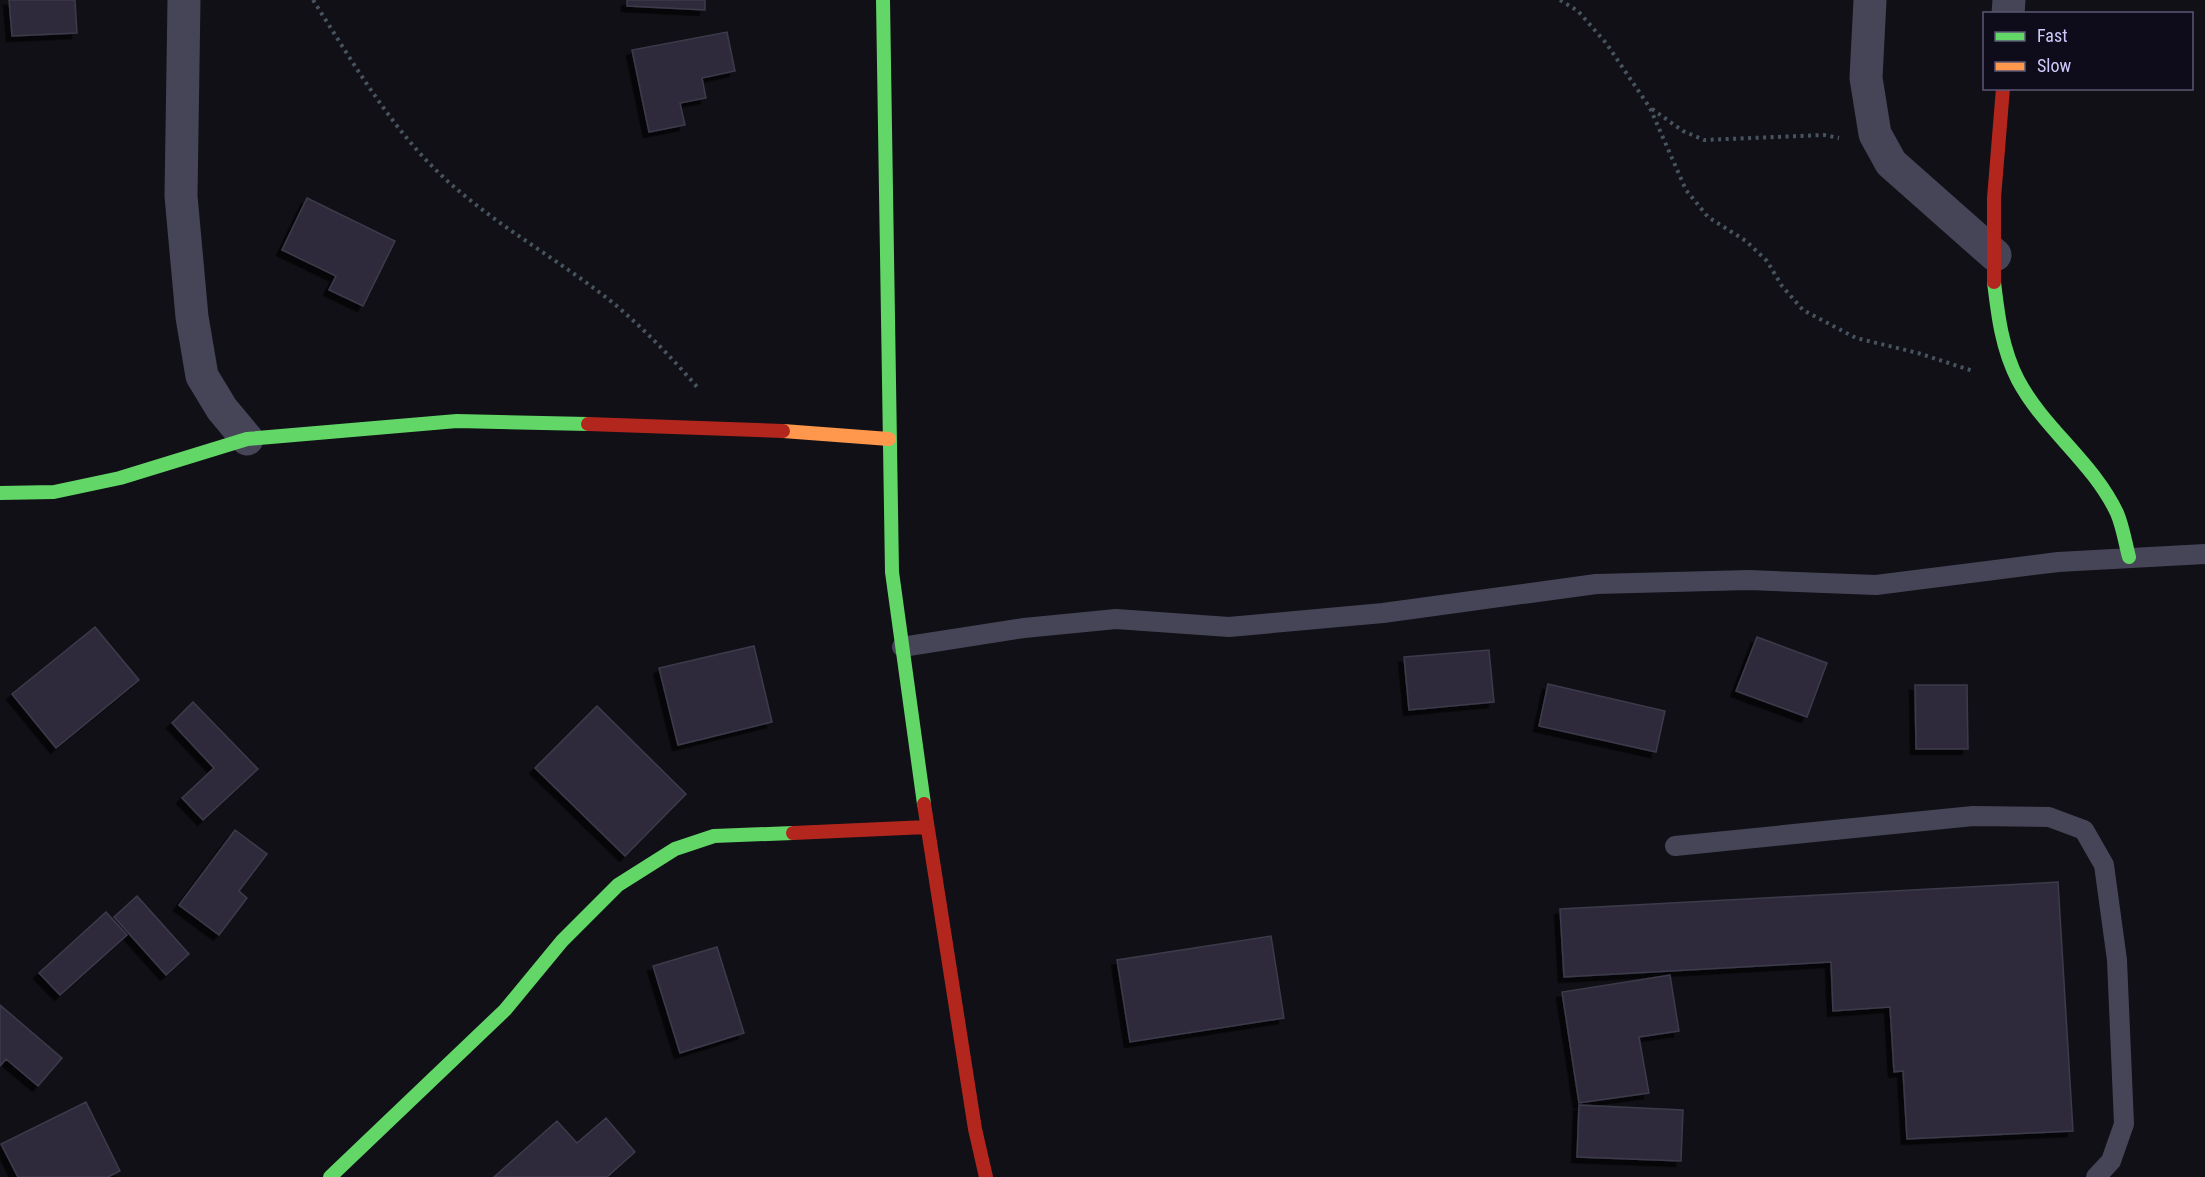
<svg xmlns="http://www.w3.org/2000/svg" width="2205" height="1177" viewBox="0 0 2205 1177" font-family="'Roboto Condensed',sans-serif">
  <style>
    .building { fill: #2e2c3a; stroke: #3c3a4b; stroke-width: 1.5; filter: url(#shadow) }
    .lines { fill: none; stroke-linecap: round; stroke-linejoin: round }
    .path { stroke: #47545f; stroke-width: 4; stroke-dasharray: 3 4.5; stroke-linecap: butt }
    .lane { stroke: #454557; stroke-width: 20 }
    .street { stroke: #454557; stroke-width: 33 }
    .fast { stroke: #63d668; stroke-width: 14 }
    .slow { stroke: #ff974d; stroke-width: 14 }
    .jam { stroke: #b3261e; stroke-width: 14 }
  </style>
  <defs>
    <filter id="shadow"><feDropShadow dx="-5.5" dy="5.5" stdDeviation="0" flood-color="#0009"/></filter>
  </defs>
  <rect width="100%" height="100%" fill="#101016"/>
  <path class="building" d="M9 0H75L77 33 12 36Z
    M627 0H705V10L627 6Z
    M727 32 735 71 702 78 706 98 680 103 685 125 649 132 632 50Z
    M307 198 395 241 363 306 329 290 336 276 282 250Z
    M95 627 139 680 56 748 12 694Z
    M1757 637 1827 663 1807 717 1736 691Z
    M754 646 772 722 678 745 659 668Z
    M1489 650 1494 702 1409 710 1404 657Z
    M1548 684 1665 711 1656 752 1539 726Z
    M1915 685H1967L1968 749H1916Z
    M193 702 258 769 203 820 182 798 214 768 172 723Z
    M597 706 686 794 625 856 535 768Z
    M235 830 267 854 239 891 247 898 219 935 179 905Z
    M2058 882 2073 1131 1907 1139 1903 1071 1894 1072 1890 1007 1833 1011 1831 962 1564 977 1560 909Z
    M137 896 189 954 166 975 114 917Z
    M106 912 127 935 60 995 39 973Z
    M1271 936 1284 1018 1130 1042 1117 960Z
    M717 947 744 1033 680 1053 653 966Z
    M1670 975 1679 1031 1639 1037 1649 1093 1579 1103 1562 992Z
    M0 1005 62 1058 38 1086 6 1059 0 1066Z
    M86 1102 120 1171 108 1177H18L1 1144Z
    M1579 1105 1683 1110 1681 1161 1577 1157Z
    M606 1118 635 1152 607 1177H494L557 1121 577 1143Z"/>
  <g class="lines">
    <path class="path" d="M313 0C351 59 388 124 439 173 493 225 561 260 618 307 647 332 673 359 698 388
      M1560 0 1578 11 1606 43 1650 108 1686 190 1708 217 1746 241 1767 261 1782 286 1803 310 1856 338 1918 353 1973 371
      M1652 109 1683 131 1704 140 1824 135 1839 138"/>
    <path class="lane" d="M902 647 1024 628 1116 619 1229 627 1383 613 1596 584 1749 580 1876 585 2058 562 2205 554
      M1675 846 1973 816 2049 817 2084 830 2104 865 2117 960 2124 1124 2111 1161 2096 1177"/>
    <path class="street" d="M184 0 181 196 192 317 202 376 222 409 247 439
      M1870 0 1866 78 1875 134 1891 163 1995 255
      M2008 14 2009 0"/>
    <path class="fast" d="M883 0 892 572 924 804
      M1994 282C1998 316 2002 349 2018 380 2044 429 2093 462 2117 513 2123 527 2125 542 2129 557
      M0 493 54 492 120 478 247 439 457 421 588 424
      M330 1177 505 1010 562 941 618 885 675 849 714 836 793 833"/>
    <path class="slow" d="M783 431 889 439"/>
    <path class="jam" d="M1994 282V198L2003 88
      M588 424 783 431
      M924 804 975 1129 986 1177
      M793 833 927 827"/>
  </g>
  <rect x="1983" y="12" width="210" height="78" fill="#0e0c1a" stroke="#5b5874" stroke-width="1.5"/>
  <rect x="1995" y="32" width="30" height="9" fill="#63d668" stroke="#5b5874" stroke-width="1.5"/>
  <text x="2037" y="42" font-size="18" fill="#cec9fb">Fast</text>
  <rect x="1995" y="62" width="30" height="9" fill="#ff974d" stroke="#5b5874" stroke-width="1.5"/>
  <text x="2037" y="72" font-size="18" fill="#cec9fb">Slow</text>
</svg>
